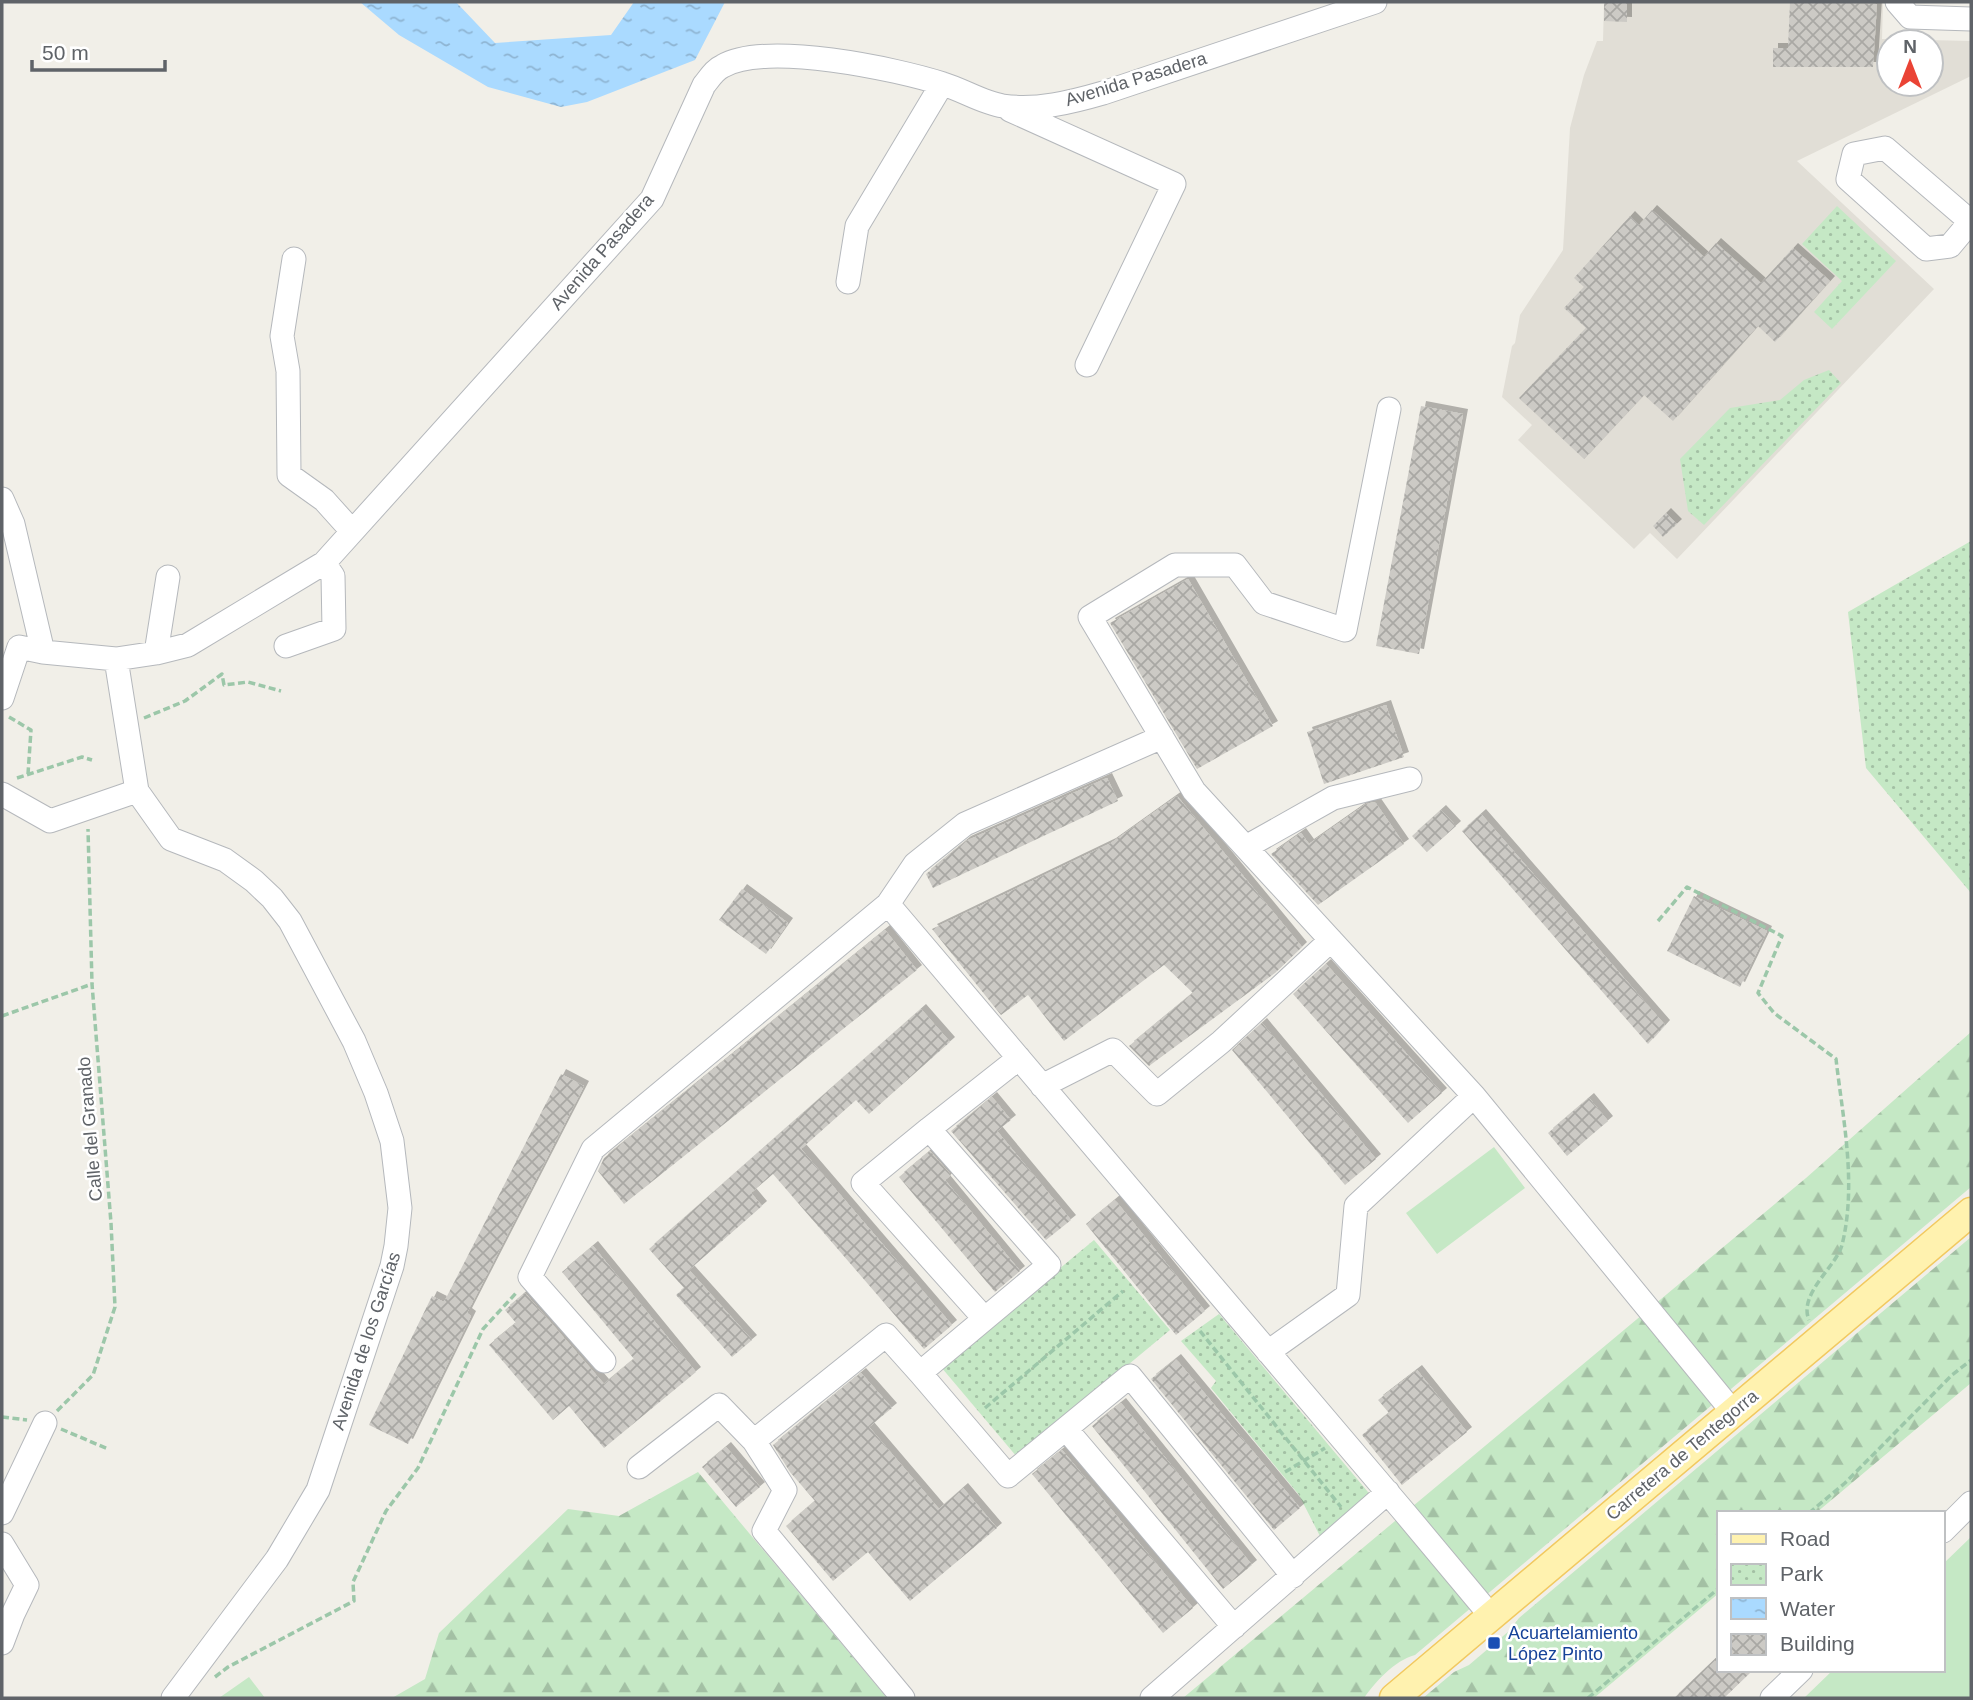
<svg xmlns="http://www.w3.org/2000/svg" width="1973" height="1700" viewBox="0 0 1973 1700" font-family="Arial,sans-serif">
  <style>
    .education { fill: #e1ded6; fill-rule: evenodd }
    .forest { fill: url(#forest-firs) }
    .park { fill: url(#park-dots) }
    .pitch { fill: #c5e8c5 }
    .water { fill: url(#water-ripples) }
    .building { fill: url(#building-cross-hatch); filter: url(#shadow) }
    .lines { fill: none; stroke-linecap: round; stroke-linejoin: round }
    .minor-casing { stroke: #b5b8bc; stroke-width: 25 }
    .major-casing { stroke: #f2c960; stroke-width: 31 }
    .path { stroke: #9cc7a9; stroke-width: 3.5; stroke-dasharray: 7 3.5; stroke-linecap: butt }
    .minor { stroke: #fff; stroke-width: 23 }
    .major { stroke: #fff2af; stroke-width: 28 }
    .transit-dot { fill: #1a4fb4; stroke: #fff; stroke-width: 2.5 }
    .labels { text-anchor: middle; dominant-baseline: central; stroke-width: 5; stroke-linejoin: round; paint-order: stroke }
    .street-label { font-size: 18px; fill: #5f6368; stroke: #fff }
    .transit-label { font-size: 18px; fill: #164399; stroke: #fff; text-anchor: start }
  </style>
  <defs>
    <pattern id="forest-firs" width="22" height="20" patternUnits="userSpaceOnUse" patternTransform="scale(1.75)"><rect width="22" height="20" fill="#c5e8c5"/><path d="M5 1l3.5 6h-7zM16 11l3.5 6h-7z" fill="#a3c0a4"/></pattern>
    <pattern id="park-dots" width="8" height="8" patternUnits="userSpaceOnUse" patternTransform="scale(1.75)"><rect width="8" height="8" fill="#c5e8c5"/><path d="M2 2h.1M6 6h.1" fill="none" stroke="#a3c0a4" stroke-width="1.8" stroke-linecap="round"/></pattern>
    <pattern id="water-ripples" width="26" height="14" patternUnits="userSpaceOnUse" patternTransform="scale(1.75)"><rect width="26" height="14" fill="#aadaff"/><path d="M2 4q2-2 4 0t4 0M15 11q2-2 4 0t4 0" fill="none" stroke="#8eb4d2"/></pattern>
    <pattern id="building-cross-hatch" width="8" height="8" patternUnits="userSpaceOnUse" patternTransform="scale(1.75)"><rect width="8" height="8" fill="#cccac5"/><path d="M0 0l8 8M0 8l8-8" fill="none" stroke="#a9a8a4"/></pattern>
    <filter id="shadow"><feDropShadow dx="5" dy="-5" stdDeviation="0" flood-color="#0004"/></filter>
  </defs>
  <rect width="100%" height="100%" fill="#f1efe8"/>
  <path class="education" d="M1604 2H1883L1882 39 1971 41V76L1797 161 1934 289 1677 559 1650 533 1634 549 1518 440 1532 425 1502 397 1512 346 1515 343 1520 315 1563 250 1570 128 1584 75 1597 41H1603ZM1889 42H1931V84H1889Z"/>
  <path class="forest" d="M1971 1032V1187L1415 1655C1394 1661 1376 1681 1364 1698H1183L1806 1178Z
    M1971 1237V1383L1816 1513H1719V1593L1594 1698H1423L1454 1672 1469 1665 1509 1631 1519 1618Z
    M698 1472 887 1698H392L425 1679 439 1633 568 1509 619 1516Z"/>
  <path class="park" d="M1837 206 1896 261 1832 329 1814 312 1842 281 1802 244Z
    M1829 370 1841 383 1704 525 1688 511 1680 459 1730 408 1780 400 1804 380Z
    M1971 541V893L1866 768 1848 612Z
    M1094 1240 1170 1330 1017 1457 941 1367Z
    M1219 1314 1373 1498 1323 1542 1299 1495 1211 1388 1216 1381 1181 1341Z"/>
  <path class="pitch" d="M1494 1147 1525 1188 1437 1254 1406 1213Z
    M1971 1537V1698H1804L1833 1670H1943V1564Z
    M249 1677 265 1698H219Z"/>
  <path class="water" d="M360 2H456L495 43 611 35 634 2H725L695 60 587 102 561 107 488 87 399 35Z"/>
  <path class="building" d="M1604 2H1627V22L1604 21Z
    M1790 2 1877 4 1873 67H1773V48H1788Z
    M1652 210 1704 257 1716 243 1761 283 1793 248 1830 281 1775 342 1758 326 1673 421 1644 395 1584 459 1519 398 1586 328 1564 308 1584 287 1574 278 1630 216 1639 225Z
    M1421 406 1463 414 1419 654 1376 646Z
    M1666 513 1677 524 1663 537 1653 526Z
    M1188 579 1273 726 1197 769 1110 623Z
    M1386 705 1404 757 1324 784 1307 732Z
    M1107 778 1118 801 933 888 926 874 966 841Z
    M1177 796 1302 947 1275 973 1149 1066 1129 1046 1193 993 1164 965 1064 1041 1028 995 1001 1015 932 929 1111 843Z
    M1375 802 1404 844 1318 905 1271 854 1301 833 1309 844 1366 804Z
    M1441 810 1456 826 1427 852 1412 836Z
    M1481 814 1665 1025 1648 1044 1462 831Z
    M742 889 788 923 766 954 719 920Z
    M1694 896 1767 931 1740 987 1667 951Z
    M885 930 917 970 624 1204 598 1171 604 1158Z
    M1326 964 1442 1093 1408 1123 1293 994Z
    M921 1009 950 1042 869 1114 856 1100 801 1149 952 1325 924 1349 773 1174 751 1193 762 1206 689 1270 752 1340 732 1357 676 1295 684 1288 649 1249Z
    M1262 1023 1376 1159 1345 1185 1232 1050Z
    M561 1074 584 1086 467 1313 471 1316 408 1444 369 1425 432 1296 444 1302Z
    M992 1097 1011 1120 997 1131 1071 1220 1046 1240 951 1131Z
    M1589 1098 1608 1121 1567 1156 1548 1133Z
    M930 1151 951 1175 945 1180 1020 1271 995 1292 899 1177Z
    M1115 1200 1205 1311 1176 1335 1086 1224Z
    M593 1246 696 1372 604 1448 569 1406 553 1420 489 1345 516 1323 505 1310 525 1293 604 1384 634 1359 562 1272Z
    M1176 1359 1300 1508 1274 1530 1151 1379Z
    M1417 1370 1467 1432 1402 1485 1362 1435 1389 1413 1378 1400Z
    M861 1373 892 1408 869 1427 939 1509 963 1488 997 1528 910 1601 868 1552 833 1581 786 1526 815 1501 790 1472 773 1445Z
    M1121 1403 1252 1565 1223 1589 1092 1426Z
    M726 1447 760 1487 736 1507 702 1467Z
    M1062 1450 1193 1608 1163 1633 1032 1474Z
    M1719 1655V1670H1753L1724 1698H1674Z"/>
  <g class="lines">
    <g class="minor-casing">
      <path id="minor" d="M1897 2 1910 17 1971 19
        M1010 110 1174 184 1087 365
        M1971 222 1885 148 1854 154 1848 179 1926 249 1950 246 1971 221
        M294 259 282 336 288 371 289 475 324 500 351 530
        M848 282 857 226 942 84
        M1389 409 1345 630 1264 603 1235 565H1175L1090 617 1194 791 1474 1096 1733 1412
        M2 499 13 524 43 652 116 659 156 653 188 645 324 563 652 199 704 85C710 78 714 70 723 66 765 41 897 69 943 84 963 90 983 103 1003 106 1036 111 1072 102 1103 93L1375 2
        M286 646 334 629 333 576 324 563
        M156 653 168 577
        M116 659 137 791 171 839 225 860 254 881 272 898 290 921 354 1041 376 1093 392 1141 400 1208 396 1246 392 1266 318 1490 277 1559 173 1698
        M2 698 19 647 43 652
        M2 794 50 821 137 791
        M1246 847 1333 798 1410 779
        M888 904 1405 1513 1491 1616
        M1042 1086 1113 1050 1157 1094 1221 1042 1331 940
        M929 1129 863 1183 984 1318
        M1268 1352 1348 1295 1356 1206 1474 1096
        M604 1361 530 1277 593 1149 888 904 915 864 965 824 1162 737
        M920 1373 1008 1476 1130 1376 1293 1576
        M1066 1429 1234 1627
        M754 1441 886 1335 920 1373 1049 1265 929 1129 1019 1058
        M639 1467 719 1405 754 1441 785 1490 764 1531 903 1698
        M2 1513 45 1423
        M1943 1531 1971 1503
        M2 1544 27 1585 13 1614 2 1643
        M1152 1698 1388 1492
        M1772 1698 1801 1670"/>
    </g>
    <g class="major-casing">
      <path id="major" d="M1394 1698 1971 1212"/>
    </g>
    <path class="path" d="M9 717 31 730 28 774
      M144 718 185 701 222 674 224 685 248 682 281 691
      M17 778 82 757 92 760
      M1658 921 1687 887 1782 936 1758 993 1774 1013 1836 1059C1843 1120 1857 1184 1842 1245 1836 1267 1798 1294 1809 1320
      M2 1016 92 984
      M1200 1331 1341 1507
      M985 1408 1123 1291
      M57 1411 93 1375 115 1307 111 1223 92 984 88 829
      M2 1417 27 1420
      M61 1429 108 1449
      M1285 1472 1325 1448
      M1809 1513 1845 1483 1952 1375 1971 1360
      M215 1677 228 1667 354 1601 353 1582 386 1511 418 1468 483 1329 517 1292
      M1588 1698 1719 1588"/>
    <use href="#minor" class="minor"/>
    <use href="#major" class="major"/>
  </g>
  <rect class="transit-dot" x="1487" y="1636" width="14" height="14" rx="3.5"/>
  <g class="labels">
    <g class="street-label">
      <text transform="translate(1136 79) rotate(-17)">Avenida Pasadera</text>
      <text transform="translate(602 252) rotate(-49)">Avenida Pasadera</text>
      <text transform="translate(90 1129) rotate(-95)">Calle del Granado</text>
      <text transform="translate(366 1341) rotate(-72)">Avenida de los Garcías</text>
      <text transform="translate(1682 1455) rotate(-40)">Carretera de Tentegorra</text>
    </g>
    <g class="transit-label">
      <text x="1508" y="1633">Acuartelamiento<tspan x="1508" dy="21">López Pinto</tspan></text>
    </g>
  </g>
  <rect width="1973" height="1700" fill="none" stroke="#5f6368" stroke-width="7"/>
  <rect x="1717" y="1511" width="228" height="161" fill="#ffffff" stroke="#bfc1c3" stroke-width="2"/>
  <rect x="1731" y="1534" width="35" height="10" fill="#fff2af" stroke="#bfc1c3" stroke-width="2"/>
  <text x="1780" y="1546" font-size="21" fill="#5f6368">Road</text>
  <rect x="1731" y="1564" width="35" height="21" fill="url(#park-dots)" stroke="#bfc1c3" stroke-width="2"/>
  <text x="1780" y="1581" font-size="21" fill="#5f6368">Park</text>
  <rect x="1731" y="1598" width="35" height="21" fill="url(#water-ripples)" stroke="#bfc1c3" stroke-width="2"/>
  <text x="1780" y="1616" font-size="21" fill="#5f6368">Water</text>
  <rect x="1731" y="1634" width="35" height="21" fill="url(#building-cross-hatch)" stroke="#bfc1c3" stroke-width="2"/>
  <text x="1780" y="1651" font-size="21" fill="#5f6368">Building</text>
  <g transform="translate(1910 63)"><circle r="33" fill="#ffffff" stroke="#bfc1c3" stroke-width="2"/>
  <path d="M0-5L12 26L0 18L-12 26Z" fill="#ea4335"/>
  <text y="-10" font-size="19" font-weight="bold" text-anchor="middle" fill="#5f6368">N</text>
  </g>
  <path d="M32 60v10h133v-10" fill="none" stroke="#5f6368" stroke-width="3.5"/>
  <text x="42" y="60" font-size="21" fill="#5f6368" stroke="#ffffff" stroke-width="5" paint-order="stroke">50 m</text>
</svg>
